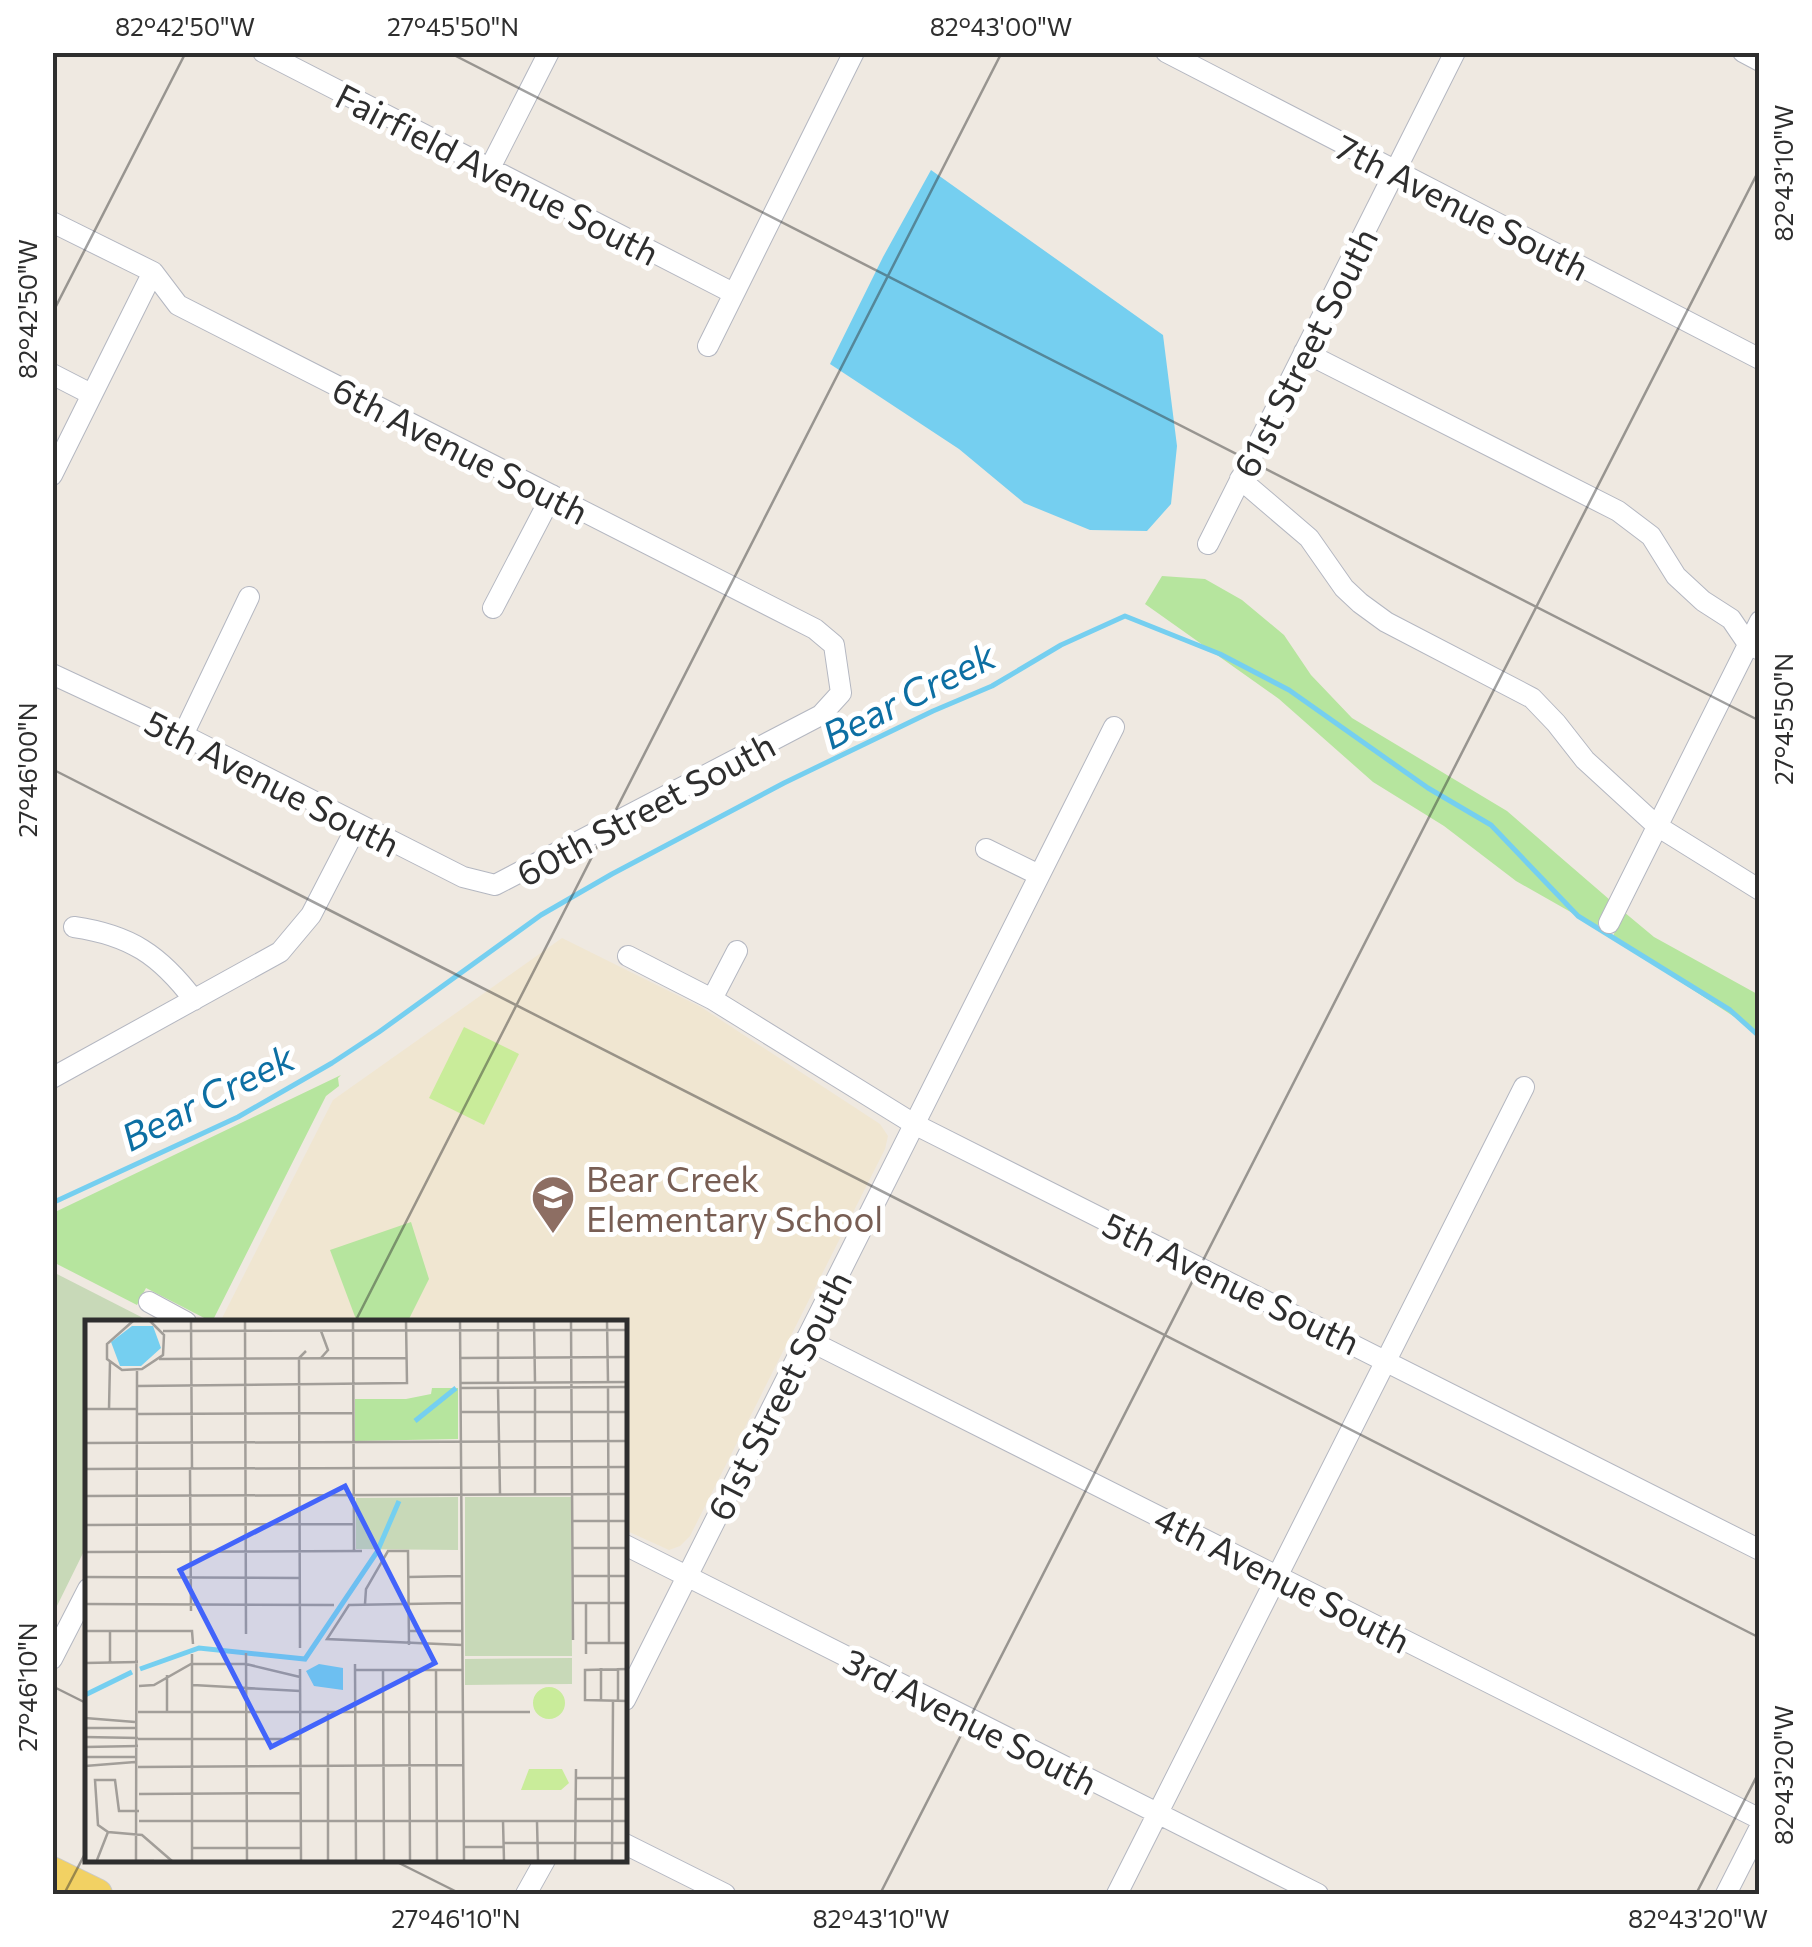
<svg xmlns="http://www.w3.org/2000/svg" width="1812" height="1947" viewBox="0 0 1812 1947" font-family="Commissioner,sans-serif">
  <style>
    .education { fill: #f0e6d1 }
    .green { fill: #b6e59e }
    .cemetery { fill: #c8d9b8 }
    .pitch { fill: #c9ec9a }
    .water { fill: #75cff0 }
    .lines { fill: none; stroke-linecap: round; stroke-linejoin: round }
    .stream { stroke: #75cff0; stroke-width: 5 }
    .minor-casing { stroke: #b4b7c1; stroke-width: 22 }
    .primary-casing { stroke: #c9c9c9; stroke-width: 32 }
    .minor { stroke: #fff; stroke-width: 20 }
    .primary { stroke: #f2d163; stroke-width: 30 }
    .ticks { fill: none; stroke: #2e2e2e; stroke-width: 2.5; stroke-opacity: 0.45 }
    .labels { text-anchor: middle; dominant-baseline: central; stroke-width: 10; stroke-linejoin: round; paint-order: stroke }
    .street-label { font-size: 35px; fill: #2e2e2e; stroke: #fff }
    .education-label { font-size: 35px; fill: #785e54; stroke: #fff; text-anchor: start }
    .water-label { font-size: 38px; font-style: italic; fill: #0d6fa3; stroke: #fff }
    .inset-river { fill: none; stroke: #75cff0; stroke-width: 5 }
    .inset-road { fill: none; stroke: #a29e99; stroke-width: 2.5 }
    .view { fill: #4264fb; fill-opacity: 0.15; stroke: #4264fb; stroke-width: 5 }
    .inset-edge { fill: none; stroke: #2e2e2e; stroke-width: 5 }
    .neatline { fill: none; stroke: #2e2e2e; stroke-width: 4 }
    .ticks-label { font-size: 25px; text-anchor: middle; fill: #2e2e2e }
  </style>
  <rect width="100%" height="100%" fill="#efe9e1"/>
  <path class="education" d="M562 938 701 1007 880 1124 888 1136 885 1149 690 1536 680 1546 669 1550 625 1530V1322H220L333 1100Z"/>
  <path class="green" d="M1162 576 1205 579 1242 600 1284 635 1311 675 1352 718 1507 811 1610 900 1597 927 1516 881 1444 826 1373 782 1279 699 1145 604Z
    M1624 912 1654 937 1759 995V1033L1606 933 1613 936Z
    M341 1075 338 1078 339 1086 326 1096 212 1322 146 1288 137 1305 53 1262V1213Z
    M411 1222 429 1279 409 1319 357 1322 330 1250Z"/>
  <path class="cemetery" d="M53 1272 151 1322H88L87 1545 53 1614Z"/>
  <path class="pitch" d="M464 1027 519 1054 484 1125 429 1098Z"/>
  <path class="water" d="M931 170 1163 335 1177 446 1171 504 1147 531 1090 530 1024 503 959 449 830 364 883 257Z"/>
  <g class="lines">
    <path class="stream" d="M52 1203 238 1117 332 1063 379 1032 541 915 612 874 784 783 933 711 992 686 1061 645 1125 616 1220 654 1289 690 1428 788 1491 825 1578 916 1730 1010 1760 1037"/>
    <g class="minor-casing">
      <path id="minor" d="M263 52 733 293
        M1166 52 1760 359
        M1743 52 1760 61
        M490 168 549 52
        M52 222 153 272 178 305 815 629 834 645 841 693 821 715 495 885 463 877 183 735 52 674
        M708 346 854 52
        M1304 352 1618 511 1651 536 1676 576 1703 601 1731 619 1748 644 1760 650
        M52 374 91 394
        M52 475 153 272
        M1240 479 1309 538 1344 588 1360 603 1386 622 1532 698 1556 723 1585 760 1657 826 1760 890
        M1208 544 1455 52
        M493 608 552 495
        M183 735 249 597
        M986 849 1039 875
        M1609 923 1760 621
        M74 927C130 935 160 955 194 1000
        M628 956 712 999 914 1124 1760 1550
        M712 999 737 951
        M52 1078 280 952 311 915 358 824
        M149 1302 186 1322
        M806 1339 1760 1819
        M625 1545 1318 1894
        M52 1659 88 1589
        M625 1700 1114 727
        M625 1844 725 1894
        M526 1894 545 1860
        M1117 1894 1524 1087
        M1726 1894 1760 1827"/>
    </g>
    <g class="primary-casing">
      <path id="primary" d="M52 1872 97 1894"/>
    </g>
    <use href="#minor" class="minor"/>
    <use href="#primary" class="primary"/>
  </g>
  <path class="ticks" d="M448 52 1760 721M52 314 186 52M52 769 1760 1638M355 1322 1002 52M52 1686 88 1704M393 1860 461 1894M64 1894 88 1848M880 1894 1760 168M1696 1894 1760 1770"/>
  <defs>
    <g id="school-pin" transform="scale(2.25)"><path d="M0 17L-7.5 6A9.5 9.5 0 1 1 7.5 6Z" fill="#8d6e63" stroke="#fff"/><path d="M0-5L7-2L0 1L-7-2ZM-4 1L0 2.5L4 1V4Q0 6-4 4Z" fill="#fff"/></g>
  </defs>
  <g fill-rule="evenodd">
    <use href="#school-pin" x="553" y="1197"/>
  </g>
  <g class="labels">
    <g class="street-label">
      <text transform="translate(498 173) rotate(27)">Fairfield Avenue South</text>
      <text transform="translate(1463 206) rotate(27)">7th Avenue South</text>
      <text transform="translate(1304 352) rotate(-63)">61st Street South</text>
      <text transform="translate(461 449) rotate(27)">6th Avenue South</text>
      <text transform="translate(273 782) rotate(27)">5th Avenue South</text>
      <text transform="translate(645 808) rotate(-28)">60th Street South</text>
      <text transform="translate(1232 1282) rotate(26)">5th Avenue South</text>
      <text transform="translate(778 1395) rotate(-63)">61st Street South</text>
      <text transform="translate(1283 1578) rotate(27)">4th Avenue South</text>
      <text transform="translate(971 1720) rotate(27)">3rd Avenue South</text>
    </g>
    <g class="education-label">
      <text x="586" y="1177">Bear Creek<tspan x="586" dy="40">Elementary School</tspan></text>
    </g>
    <g class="water-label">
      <text transform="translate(908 694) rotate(-27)">Bear Creek</text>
      <text transform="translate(207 1096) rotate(-27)">Bear Creek</text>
    </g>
  </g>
  <g transform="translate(85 1320)">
    <rect width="542" height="542" fill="#efe9e1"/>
    <path d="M347 68H373V119L270 121V79H321L346 74Z" fill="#b6e59e"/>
    <path d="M373 177V230L271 229V178ZM380 177H486L487 336H380ZM487 338V364L380 365V339Z" fill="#c8d9b8"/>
    <path d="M448 383a16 16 0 1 1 32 0a16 16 0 1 1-32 0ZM444 449H477L484 463 476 470H436Z" fill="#c9ec9a"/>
    <path d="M47 6H68L76 28 56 46H35L26 22ZM234 344 258 348V370L229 366 221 351Z" fill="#75cff0"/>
    <path class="inset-river" d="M330 101 371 68M55 349 114 328 220 339 292 232 314 181M0 375 47 352"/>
    <path class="inset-road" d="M48 1 22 24V39L37 50 57 49 78 35 79 15 65 1M106 1 107 149M160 1 161 314M268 1 269 231M375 1 379 541M413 1V62M449 1 450 62M486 1 488 320M522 1 523 62M78 11 543 10M236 11 243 30 236 38M376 38 543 37M74 39 321 38M376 63 543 62M52 66 322 63 321 1M376 68 543 67M413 68 415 174M450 68V174M523 68 524 322M0 89H52M24 89 25 42M376 92H543M52 94 268 93M0 123 543 121M0 149 543 147M105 149 106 291M0 176 543 174M488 201H543M0 205 269 204M488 228H543M0 232 277 231M488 256H543M0 257 215 258M323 257 377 256M377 283 264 285 242 319 377 325M489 283H543M0 284 249 285M280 284 281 269 303 231H323L324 325M0 311H107L108 324M324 311H377M501 323H543M215 328 214 38 221 31M161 333 162 541M501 334V283M0 343 53 342M25 343V311M270 344 271 541M516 348V381M533 348V381M215 349 216 541M543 349 500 350V380L543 381M270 350H378M298 350 299 541M324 350 325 541M351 350 352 541M82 355V392M108 365 215 371M54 366 69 365 106 344H161L215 357M53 392H445M243 392V541M0 398 50 402M0 408H50M0 417 53 418M53 419H216M0 427 53 426M0 437H50M0 446 50 442M53 447 379 445M491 458H543M54 474 216 473M490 479H543M54 491H34L30 460H10L13 505 23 512 57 515 87 541M54 501H543M418 501 419 541M452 502 453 541M418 523H543M379 527H419M107 528H216M12 540 23 512M51 540 52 51M0 541H69M107 541V334M490 541 491 449M527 541 528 381"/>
    <path class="view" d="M260 166 350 343 186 427 95 250Z"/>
    <rect width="542" height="542" class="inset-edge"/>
  </g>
  <rect width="1812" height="1947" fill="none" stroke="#ffffff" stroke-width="110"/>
  <rect x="55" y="55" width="1702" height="1837" class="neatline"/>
  <g class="ticks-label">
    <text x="185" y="36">82°42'50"W</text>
    <text x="453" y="36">27°45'50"N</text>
    <text x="1001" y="36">82°43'00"W</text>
    <text transform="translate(1784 173) rotate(-90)" y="9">82°43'10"W</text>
    <text transform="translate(28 309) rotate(-90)" y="9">82°42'50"W</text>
    <text transform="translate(1784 719) rotate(-90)" y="9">27°45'50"N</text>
    <text transform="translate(28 770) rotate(-90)" y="9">27°46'00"N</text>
    <text transform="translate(28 1687) rotate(-90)" y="9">27°46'10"N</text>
    <text transform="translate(1784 1775) rotate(-90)" y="9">82°43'20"W</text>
    <text x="456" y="1928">27°46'10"N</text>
    <text x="881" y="1928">82°43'10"W</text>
    <text x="1698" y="1928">82°43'20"W</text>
  </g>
</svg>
